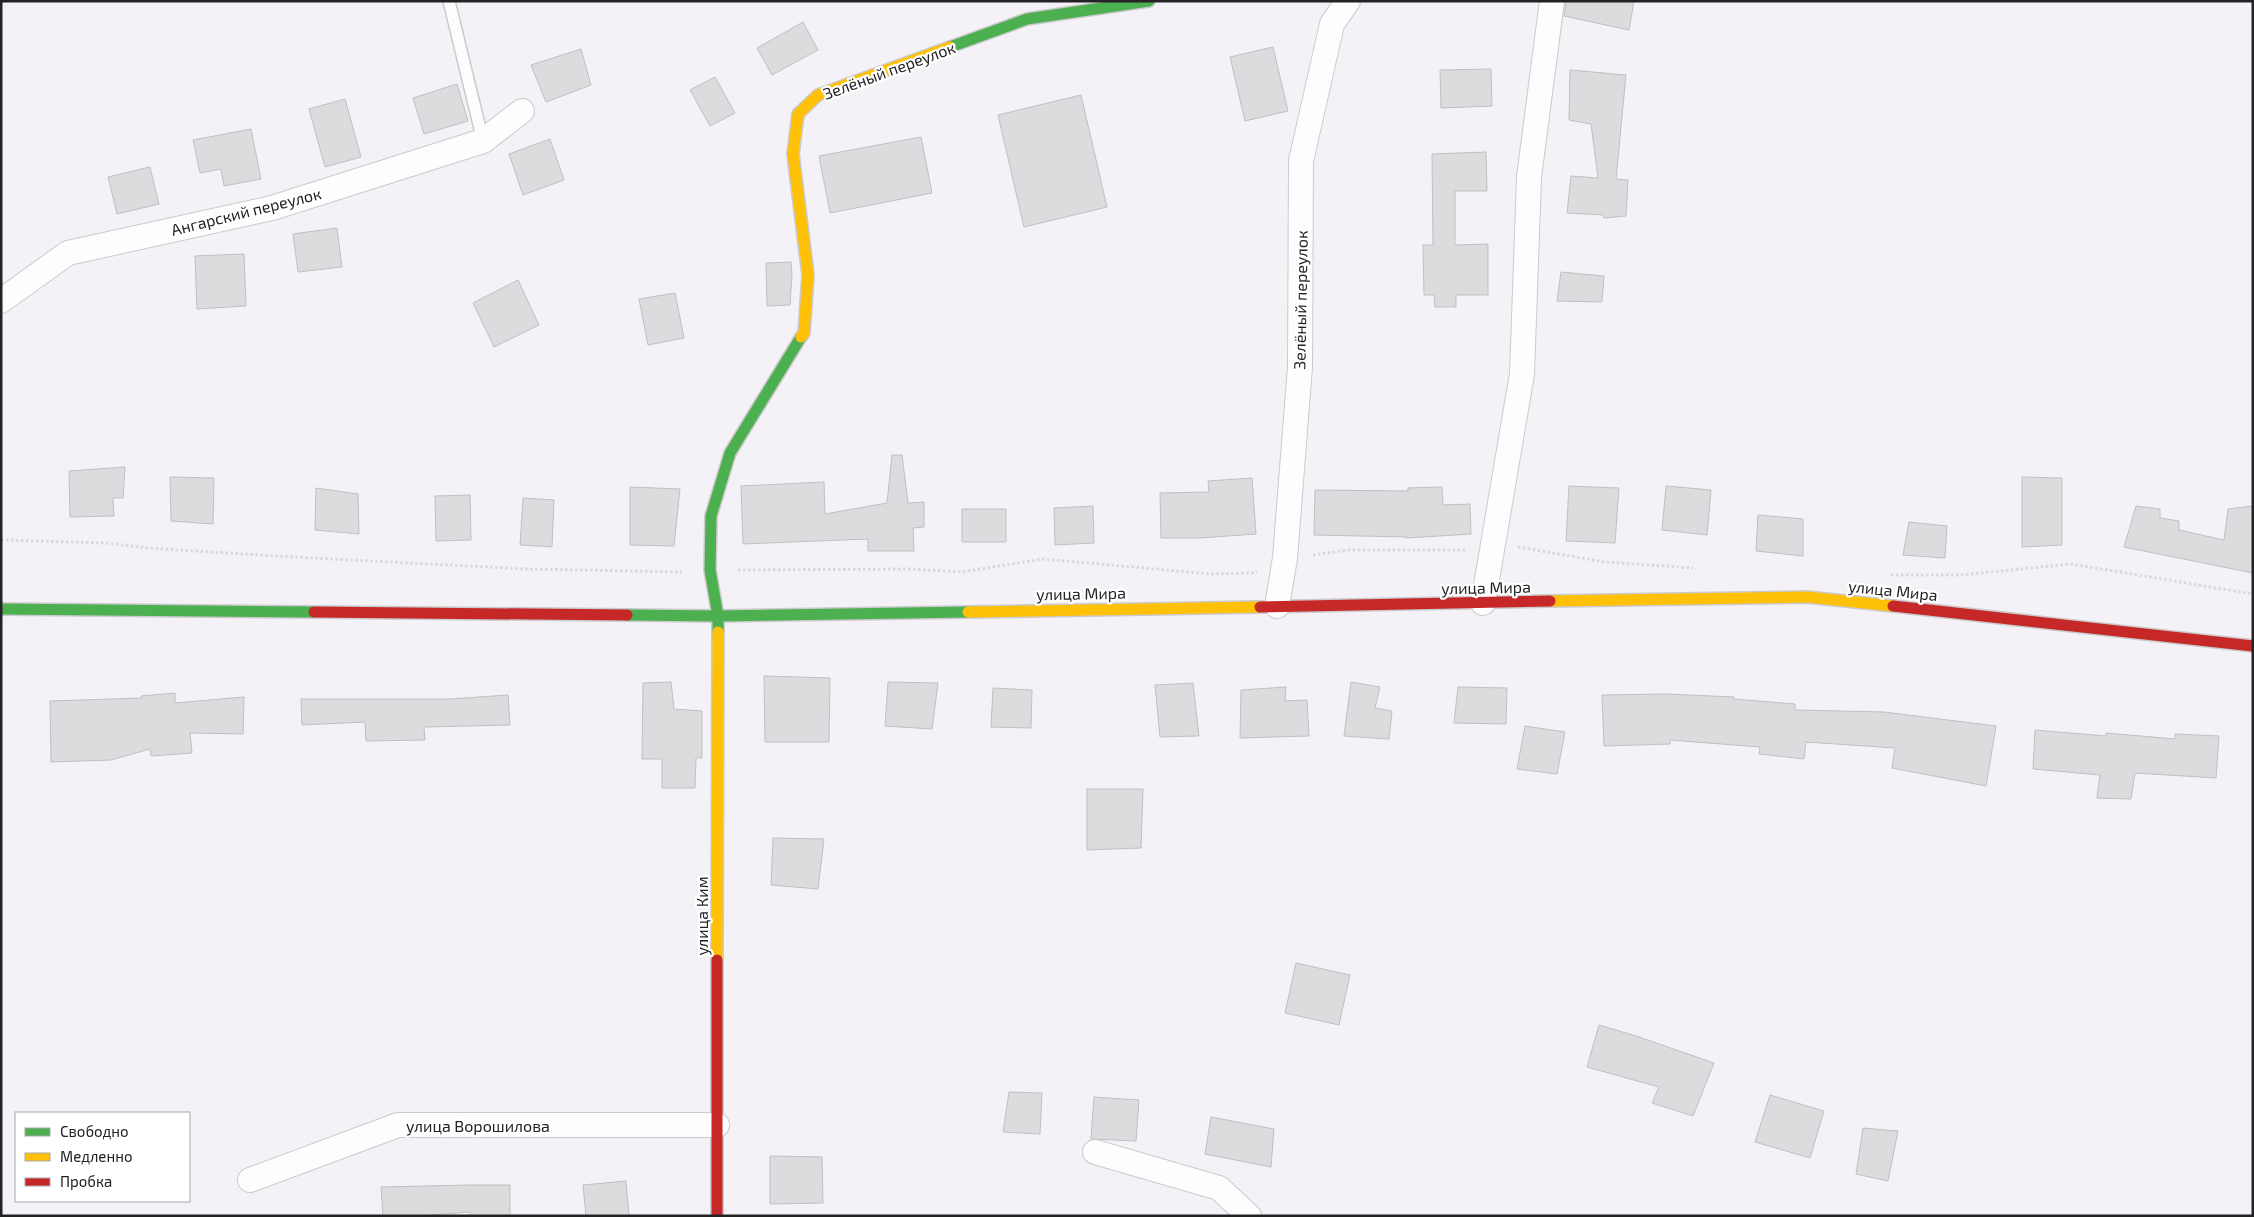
<svg xmlns="http://www.w3.org/2000/svg" width="2254" height="1217" viewBox="0 0 2254 1217" font-family="'Exo 2',sans-serif">
  <style>
    .building { fill: #dddbde; stroke: #c0bfc1 }
    .lines { fill: none; stroke-linecap: round; stroke-linejoin: round }
    .lane-casing { stroke: #cbcacd; stroke-width: 14 }
    .street-casing { stroke: #cbcacd; stroke-width: 26 }
    .fast-casing { stroke: #cbcacd; stroke-width: 14 }
    .slow-casing { stroke: #cbcacd; stroke-width: 14 }
    .jam-casing { stroke: #cbcacd; stroke-width: 14 }
    .path { stroke: #dad9da; stroke-width: 3; stroke-dasharray: 2.5 2.5; stroke-linecap: butt }
    .lane { stroke: #fdfdfe; stroke-width: 11 }
    .street { stroke: #fdfdfe; stroke-width: 24 }
    .fast { stroke: #4caf50; stroke-width: 11 }
    .slow { stroke: #ffc107; stroke-width: 11 }
    .jam { stroke: #c62828; stroke-width: 11 }
    .labels { text-anchor: middle; dominant-baseline: central; stroke-width: 4.5; stroke-linejoin: round; paint-order: stroke }
    .street-label { font-size: 16px; fill: #232224; stroke: #fff }
  </style>
  <rect width="100%" height="100%" fill="#f4f2f6"/>
  <path class="building" d="M1566 1H1634L1629 30 1564 16Z
    M803 22 818 50 772 75 757 48Z
    M1273 47 1288 111 1245 121 1230 57Z
    M581 49 591 85 546 102 531 65Z
    M1491 69 1492 106 1441 108 1440 70Z
    M1570 70 1626 75 1616 179 1628 180 1626 216 1604 218 1603 215 1567 213 1571 176 1598 178 1591 124 1569 120Z
    M715 77 735 113 710 126 690 90Z
    M457 84 468 121 424 134 413 98Z
    M1081 95 1107 207 1024 227 998 115Z
    M345 99 361 157 325 167 309 109Z
    M251 129 261 179 224 186 221 169 200 173 193 140Z
    M921 137 932 193 830 213 819 156Z
    M550 139 564 180 523 195 509 154Z
    M1486 152 1487 191H1455V245L1488 244V295H1456V307H1435L1434 295H1424L1423 245H1433L1432 154Z
    M150 167 159 204 117 214 108 177Z
    M337 228 342 267 298 272 293 234Z
    M244 254 246 306 197 309 195 256Z
    M791 262 792 275 790 305 767 306 766 263Z
    M1561 272 1604 276 1602 302 1557 301Z
    M518 280 539 325 494 347 473 303Z
    M675 293 684 338 648 345 639 299Z
    M892 455H902L908 503 924 502V527L913 528 914 551H868V539L743 544 741 486 824 482 825 514 887 503Z
    M125 467 123 498H113L114 516 70 517 69 471Z
    M170 477 214 478 213 524 171 521Z
    M2022 477 2062 478V545L2022 547Z
    M1252 478 1256 534 1200 538H1161L1160 493 1209 492 1208 481Z
    M1569 486 1619 488 1615 543 1566 541Z
    M1666 486 1711 490 1707 535 1662 530Z
    M630 487 680 489 674 546 630 545Z
    M1442 487 1443 505 1470 504 1471 534 1407 538V537L1314 535 1315 490 1408 491V488Z
    M316 488 358 494 359 534 315 530Z
    M470 495 471 540 436 541 435 496Z
    M523 498 554 500 552 547 520 545Z
    M1093 506 1094 543 1055 545 1054 508Z
    M2136 506 2160 509V518L2179 521V530L2224 540 2228 509 2253 506V573L2124 547Z
    M962 509H1006V542H962Z
    M1758 515 1803 519V556L1756 551Z
    M1909 522 1947 526 1945 558 1903 555Z
    M764 676 830 678 829 742H765Z
    M671 682 674 709 702 711V758H696L695 788H662V759H642L643 683Z
    M888 682 938 683 932 729 885 726Z
    M1351 682 1380 687 1375 708 1392 711 1389 739 1344 736Z
    M1193 683 1199 736 1160 737 1155 685Z
    M1286 687 1285 701 1307 700 1309 736 1240 738 1241 690Z
    M1458 687 1507 688 1506 724 1454 723Z
    M993 688 1032 690 1031 728 991 727Z
    M175 693V703L244 697 243 734 190 733 192 753 151 756 150 749 111 760 51 762 50 701 142 698 141 696Z
    M1667 694 1734 697V699L1795 704V710L1884 712 1996 726 1986 786 1892 768 1895 748 1806 742 1804 759 1759 754 1760 747 1670 740V744L1604 746 1602 695Z
    M508 695 510 725 424 727 425 740 366 741 365 722 302 725 301 699H450Z
    M1525 726 1565 732 1557 774 1517 769Z
    M2035 730 2106 736V733L2175 739V734L2219 736 2216 778 2135 773 2131 799 2097 798 2100 775 2033 769Z
    M1087 789H1143L1141 848 1087 850Z
    M773 838 824 839 818 889 771 885Z
    M1296 963 1350 975 1339 1025 1285 1013Z
    M1599 1025 1636 1036 1714 1063 1693 1116 1652 1103 1659 1087 1587 1067Z
    M1009 1092 1042 1093 1040 1134 1003 1132Z
    M1770 1095 1824 1111 1810 1158 1755 1142Z
    M1094 1097 1139 1100 1136 1141 1091 1139Z
    M1211 1117 1274 1129 1271 1167 1205 1154Z
    M1863 1128 1898 1131 1888 1181 1856 1174Z
    M770 1156 822 1157 823 1203 770 1204Z
    M626 1181 629 1216H586L583 1185Z
    M469 1185H510V1216H470V1212L420 1216H383L381 1187Z"/>
  <g class="lines">
    <g class="lane-casing">
      <path id="lane" d="M449 1 483 141"/>
    </g>
    <g class="street-casing">
      <path id="street" d="M1 301 68 253 272 208 483 141 522 111
        M1483 603 1522 374 1529 177 1552 1
        M1277 606 1285 558 1300 367 1301 161 1332 24 1348 1
        M1095 1152 1219 1188 1249 1216
        M250 1180 398 1125H717"/>
    </g>
    <g class="fast-casing">
      <path id="fast" d="M950 47 1027 19 1149 1
        M1 609 314 612
        M627 615 718 616 968 612
        M718 632V616L710 570 711 516 730 453 801 337"/>
    </g>
    <g class="slow-casing">
      <path id="slow" d="M801 337 804 333 808 275 793 154 798 114 818 95 950 47
        M1550 601 1807 597 1893 606
        M968 612 1260 607
        M717 960 718 632"/>
    </g>
    <g class="jam-casing">
      <path id="jam" d="M1893 606 2253 646
        M1260 607 1550 601
        M314 612 627 615
        M717 1216V960"/>
    </g>
    <path class="path" d="M1 540 107 543 147 548 293 557 527 569 682 572
      M1518 547 1605 562 1693 568
      M1313 555 1348 550H1466
      M738 570 911 569 962 572 1043 559 1211 574 1252 573 1257 571
      M1891 575H1961L2071 564 2253 594"/>
    <use href="#lane" class="lane"/>
    <use href="#street" class="street"/>
    <use href="#fast" class="fast"/>
    <use href="#slow" class="slow"/>
    <use href="#jam" class="jam"/>
  </g>
  <g class="labels">
    <g class="street-label">
      <text transform="translate(889 70) rotate(-20)">Зелёный переулок</text>
      <text transform="translate(246 211) rotate(-14)">Ангарский переулок</text>
      <text transform="translate(1300 300) rotate(-89)">Зелёный переулок</text>
      <text transform="translate(1486 587) rotate(-1)">улица Мира</text>
      <text transform="translate(1893 590) rotate(6)">улица Мира</text>
      <text transform="translate(1081 593) rotate(-1)">улица Мира</text>
      <text transform="translate(701 916) rotate(-90)">улица Ким</text>
      <text x="478" y="1125">улица Ворошилова</text>
    </g>
  </g>
  <rect width="2254" height="1217" fill="none" stroke="#232224" stroke-width="5"/>
  <rect x="15" y="1112" width="175" height="90" fill="#ffffff" stroke="#a7a7a7"/>
  <rect x="25" y="1128" width="25" height="8" fill="#4caf50" stroke="#a7a7a7"/>
  <text x="60" y="1137" font-size="15" fill="#232224">Свободно</text>
  <rect x="25" y="1153" width="25" height="8" fill="#ffc107" stroke="#a7a7a7"/>
  <text x="60" y="1162" font-size="15" fill="#232224">Медленно</text>
  <rect x="25" y="1178" width="25" height="8" fill="#c62828" stroke="#a7a7a7"/>
  <text x="60" y="1187" font-size="15" fill="#232224">Пробка</text>
</svg>
